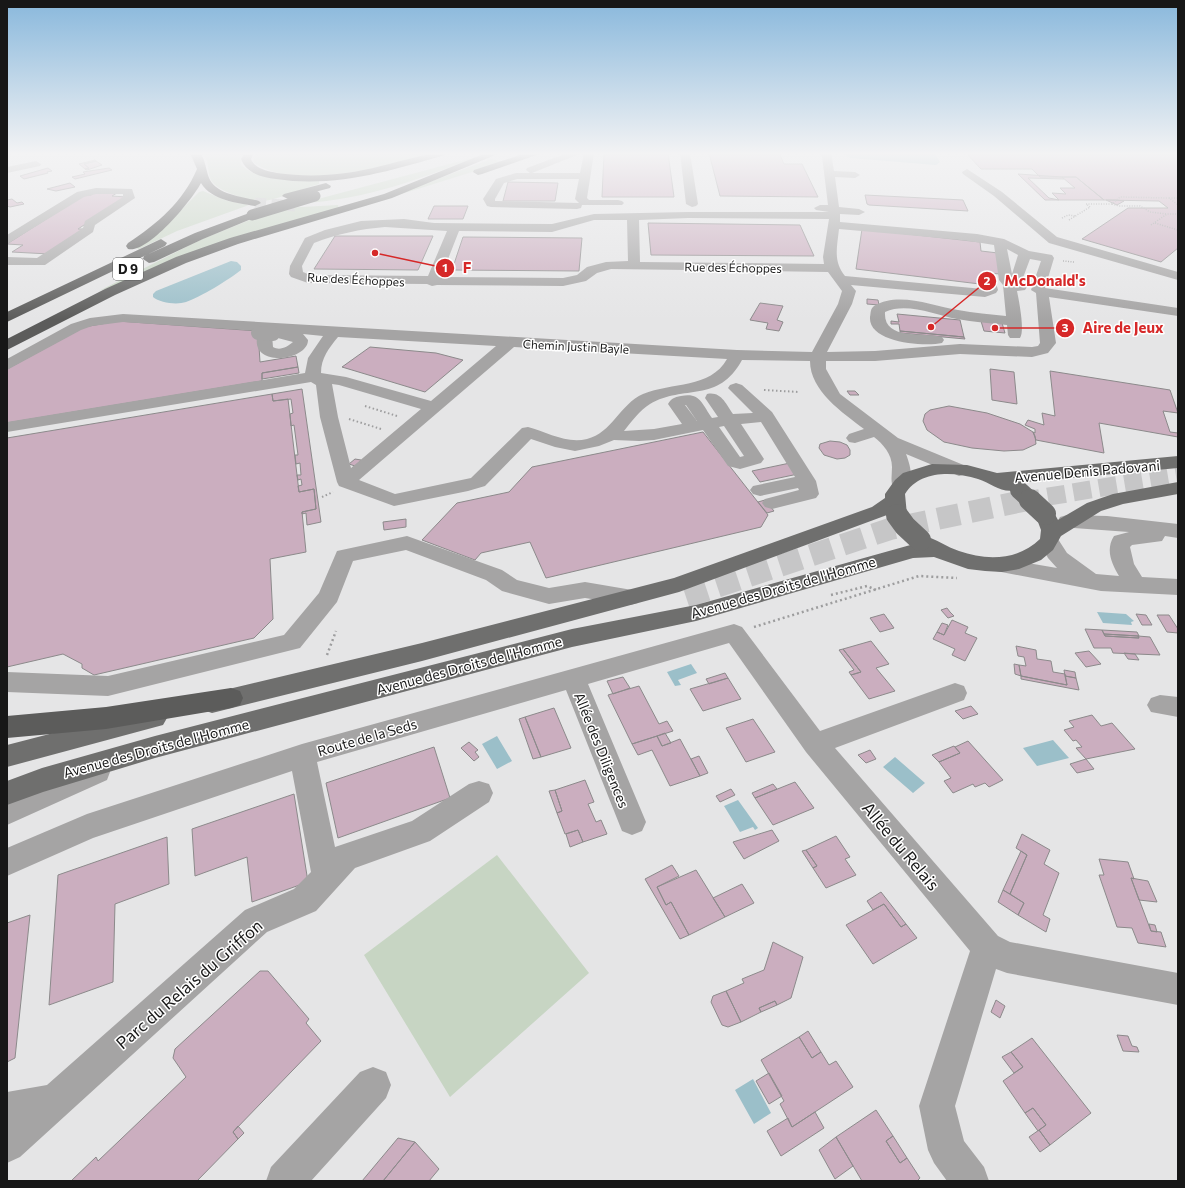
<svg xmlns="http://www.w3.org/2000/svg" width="1185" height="1188" viewBox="0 0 1185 1188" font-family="Commissioner,sans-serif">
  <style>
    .green { fill: #c7d5c3 }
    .water { fill: #9bbfc9 }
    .building { fill: #cbaebf; stroke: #8c8a8b }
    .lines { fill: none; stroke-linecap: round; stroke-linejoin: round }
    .major-tunnel-far1 { stroke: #c6c6c7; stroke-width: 18; stroke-dasharray: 18 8; stroke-linecap: butt }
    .major-tunnel { stroke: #c6c6c7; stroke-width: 22; stroke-dasharray: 22 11; stroke-linecap: butt }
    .highway-tunnel { stroke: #c6c6c7; stroke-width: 11; stroke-dasharray: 11 5.5; stroke-linecap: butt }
    .path-far2 { stroke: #9d9d9e; stroke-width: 1.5; stroke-dasharray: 1 1.5; stroke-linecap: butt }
    .path-far1 { stroke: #9d9d9e; stroke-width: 2; stroke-dasharray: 1.5 2.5; stroke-linecap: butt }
    .path { stroke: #9d9d9e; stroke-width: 2.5; stroke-dasharray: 2 3; stroke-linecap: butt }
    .minor { fill: #a5a4a4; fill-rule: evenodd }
    .major { fill: #6f6f6e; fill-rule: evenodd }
    .highway { fill: #5c5c5b; fill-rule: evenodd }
    .minor-bridge { stroke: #a5a4a4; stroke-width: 14 }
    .major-bridge-far1 { stroke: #6f6f6e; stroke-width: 18 }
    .major-bridge { stroke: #6f6f6e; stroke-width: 22 }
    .highway-bridge { stroke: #5c5c5b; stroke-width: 11 }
    .labels { text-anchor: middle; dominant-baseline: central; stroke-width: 3; stroke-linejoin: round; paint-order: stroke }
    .far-street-label { font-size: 12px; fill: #171717; stroke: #fff }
    .shield { fill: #fff; stroke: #5d5d5d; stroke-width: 1 }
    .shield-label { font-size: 13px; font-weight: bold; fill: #171717 }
    .street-label { font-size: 14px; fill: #171717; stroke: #fff }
    .near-street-label { font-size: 17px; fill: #171717; stroke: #fff }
    .leader { fill: none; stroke: #d62828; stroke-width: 1.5 }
    .callout-dot { fill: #d62828; stroke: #fff; stroke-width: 1.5 }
    .mark-label { font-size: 12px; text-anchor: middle; font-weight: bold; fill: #fff }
    .callout-label { font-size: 15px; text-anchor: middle; font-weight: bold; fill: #d62828; stroke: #fff; stroke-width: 3; stroke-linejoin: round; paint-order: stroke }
  </style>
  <rect width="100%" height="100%" fill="#e5e5e6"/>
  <path class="green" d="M202 153H244L240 158 241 165C262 183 293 179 319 181V184C301 189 280 199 263 201 250 202 222 192 214 184 205 175 212 162 202 153Z
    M256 153H434C391 166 292 192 253 162Z
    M483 155C424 177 367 200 303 203Z
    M491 159 504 162 376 202Z
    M203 191 228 201 249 205 177 231 139 249 135 248 180 211 199 192Z
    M338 205 339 209 99 291 200 240 262 215 284 208Z
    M497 855 589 973 450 1097 364 955Z"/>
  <path class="water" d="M846 153H934L940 162 936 165 851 158 846 156Z
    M231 261 237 262 241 266V270C230 279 199 298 186 302 177 305 160 303 153 297V294L156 291Z
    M1097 612 1126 614 1134 621 1131 622 1132 625 1103 623Z
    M691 664 697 673 678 680 681 685 675 686 667 672Z
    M497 736 512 761 497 769 482 744Z
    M1053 740 1069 758 1037 766 1023 748Z
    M895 757 925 783 913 793 883 767Z
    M738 800 758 828 755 830 753 827 740 832 724 806Z
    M753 1079 771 1113 754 1124 735 1090Z"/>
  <path class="building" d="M604 153H668L674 197H602Z
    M709 153H779L784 164H802L818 197 720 196Z
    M966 153H1178V248L1161 262 1082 239 1128 208H1168L1159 201 1104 200 1076 177H1040L1032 169H981Z
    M95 160 96 161 84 164 89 168 85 169 79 164Z
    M96 161 102 165 87 170 85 169 89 168 84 164Z
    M48 168 52 171 47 172 48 173 24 179 20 176Z
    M109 168 112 170 75 179 72 177 85 174 83 172Z
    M1018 174 1062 177 1064 179 1028 178 1049 198 1059 200H1045Z
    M1062 177H1076L1104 200H1059L1052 193 1066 194 1060 188H1075Z
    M508 182 558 183 555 201H503Z
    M70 183 75 187 56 191 47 189Z
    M96 192 117 193 112 196 126 197 78 229H85L49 254 12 252 23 245 7 244 84 195H91Z
    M865 195 963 200 968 211 869 205 867 204Z
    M12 199 17 203 22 202 24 204 10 207 7 206V200Z
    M1106 200H1116L1124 201 1117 205Z
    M434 206H468L463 219H428Z
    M648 223 800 225 814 256 651 255Z
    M862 229 980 242 981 251 998 253 1001 274 986 273 988 285 856 269Z
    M335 236H433L418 270 314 269Z
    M463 237 582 238 579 271 452 270Z
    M867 299 878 300 879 305 867 304Z
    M760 303 783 306 777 320 783 322 779 331 766 329 768 323 750 320Z
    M897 314 960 320 964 337 900 331 899 324H891V321L899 322Z
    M118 321 258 331 260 362 296 356 298 367 262 373V381L7 423V369L84 327Z
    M981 321 1002 323 1005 333 984 331Z
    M900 331 964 337 965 339 900 333Z
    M370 347 436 353 463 360 425 392 342 367Z
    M298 367 299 373 262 379V373Z
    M990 369 1014 372 1017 404 992 400Z
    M1050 371 1170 390 1178 413 1163 411 1170 432 1178 433V437L1099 423 1104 453 1036 440 1033 432 1035 433V429L1025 425 1028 420 1044 425 1042 413 1055 416Z
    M302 389 321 522 307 525 306 513 302 514V512L316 509 314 489 299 492 298 486 302 485 301 479 298 480 297 475H301L300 463 296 464 295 455H298L294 425 291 426 290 414 293 413 291 399 273 401 272 394Z
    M847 391H855L859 395H850Z
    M272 394 273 401 288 399 299 492 314 489 316 509 302 512 306 552 270 559 273 619 254 638 94 675 82 668V664L63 654 7 667V438Z
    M949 406 987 413 1020 424 1033 432 1035 436 1036 444 1023 450 1004 451 972 448 944 442 927 430 923 421 925 414 930 410Z
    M703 432 768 515 761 527 546 578 530 542 481 553 475 560 422 540 457 503 509 492 532 467Z
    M830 441 840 442 847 445 850 450V455L845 458 837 459 824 455 819 448 820 444Z
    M355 459 361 460 355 466 349 464Z
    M790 463 798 474 760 482 752 471Z
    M765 500 774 511 767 513 758 502Z
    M406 519V527L384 530 383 522Z
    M947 608 950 612 954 616 948 618 941 610Z
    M884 614 894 628 880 632 870 618Z
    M1136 614 1146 615 1152 625H1142Z
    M1157 615H1169L1178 629V633L1167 632Z
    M952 620 968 627 965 633 977 638 965 661 952 655 955 649 933 639 937 632 944 635Z
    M942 623 948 625 944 635 937 632Z
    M1085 629 1102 630 1105 636 1139 638 1138 636 1150 637 1160 655 1113 653 1111 648H1094Z
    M1102 630 1137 632 1139 636 1104 634Z
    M1104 634 1138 636 1139 638 1105 636Z
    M871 641 889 664 876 668 895 691 869 699 851 675 861 672 843 649Z
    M1016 646 1036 650 1037 659 1051 661 1053 672 1065 674 1067 685 1021 676 1019 665 1026 666 1024 657 1018 656Z
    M843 649 861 672 851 675 849 672 854 670 839 650Z
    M1089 651 1101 664 1086 667 1075 653Z
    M1124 653 1135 654 1139 660 1128 659Z
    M1014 664 1019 665 1021 676 1015 674Z
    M1064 670 1075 672 1076 678 1065 676Z
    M725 673 728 678 709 684 706 679Z
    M1021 676 1067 685 1065 676 1076 678 1079 690 1021 679Z
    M623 677 630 688 613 694 607 681Z
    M728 678 741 699 703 711 690 689Z
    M639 686 659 724 667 721 673 731 632 744 608 695Z
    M971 706 978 714 963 719 955 711Z
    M554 708 571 748 541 757 525 717Z
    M1092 715 1101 726 1112 723 1135 749 1086 759 1076 748 1082 747 1076 740 1073 741 1064 730 1074 727 1069 721Z
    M525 717 541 757 533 759 519 719Z
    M753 719 775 752 746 762 726 728Z
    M665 733 671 743 662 746 657 736Z
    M657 736 662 746 680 739 700 776 670 786 652 750 638 755 632 744Z
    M968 741 1003 780 989 787 985 783 975 787 973 784 953 793 944 781 951 778 939 762 960 753 955 747Z
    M469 742 478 750 475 752 479 757 474 761 461 748Z
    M954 746 960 753 939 762 932 755Z
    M434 747 450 798 338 838 326 783Z
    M870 750 876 759 866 763 858 755Z
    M699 756 708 773 700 776 691 759Z
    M1086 759 1094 769 1077 773 1070 764Z
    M585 780 594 802 588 804 596 822 601 820 607 834 583 842 578 830 565 834 557 813 562 811 555 790Z
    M795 782 814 808 773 825 755 798Z
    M773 784 777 789 755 798 752 793Z
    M731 789 735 795 720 802 716 796Z
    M555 790 562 811 557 813 549 791Z
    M294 794 308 882 252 902 247 857 195 876 192 829Z
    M578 830 583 842 570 847 566 834Z
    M772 830 779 841 744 859 733 842Z
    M1022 834 1050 850 1044 864 1059 873 1043 915 1050 919 1046 932 1018 915 1024 903 1010 894 1027 855 1016 848Z
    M836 836 850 857 845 859 856 875 826 888 813 868 817 866 806 850Z
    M167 837 169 884 115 904 113 982 49 1005 58 875Z
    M806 850 817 866 813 868 802 851Z
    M1021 851 1027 855 1010 894 1003 890Z
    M1099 859 1128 862 1134 879 1131 878 1151 931 1161 932 1166 947 1138 943 1132 928 1117 927 1099 875H1104Z
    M672 865 679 876 657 887 666 905 671 902 689 935 680 939 645 879Z
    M696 870 725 917 689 935 671 902 666 905 657 887Z
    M1131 878 1148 881 1157 902 1139 900Z
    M742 884 754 903 725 917 713 898Z
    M1003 890 1024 903 1018 915 998 902Z
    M881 892 906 924 901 927 884 904 873 910 867 901Z
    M884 904 901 927 906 924 917 938 873 964 846 925Z
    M30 915 15 1058 7 1062V923Z
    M1149 924 1155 925 1157 932 1151 931Z
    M773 942 803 957 791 998 777 1005 775 1001 759 1008 761 1012 741 1022 726 991 744 983 742 979 764 970Z
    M260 971H268L309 1019 306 1023 321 1041 233 1132 238 1139 197 1181H71L96 1157 98 1161 186 1077 173 1058 175 1049Z
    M726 991 741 1022 728 1027 722 1025 711 1002 713 996Z
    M996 1000 1005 1006 1000 1018 991 1012Z
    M775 1001 777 1005 761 1012 759 1008Z
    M808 1031 821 1052 812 1058 799 1037Z
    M1117 1035 1128 1036 1132 1046 1137 1047 1139 1052 1123 1051Z
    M799 1037 812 1058 821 1052 829 1065 836 1061 853 1087 792 1127 780 1104 784 1101 761 1060Z
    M1032 1038 1091 1113 1050 1145 1039 1130 1046 1125 1033 1108 1025 1113 1003 1081 1023 1067 1011 1052Z
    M1011 1052 1023 1067 1014 1073 1002 1057Z
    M769 1073 782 1096 769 1104 756 1081Z
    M1033 1108 1046 1125 1038 1131 1025 1113Z
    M876 1110 893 1136 886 1141 900 1163 907 1158 920 1178 917 1181H862L836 1137Z
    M815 1112 824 1128 781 1156 767 1131 788 1118 792 1127Z
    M238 1126 244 1133 238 1139 233 1132Z
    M1039 1130 1050 1145 1040 1152 1029 1137Z
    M893 1136 907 1158 900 1163 886 1141Z
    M836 1137 853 1166 835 1179 819 1150Z
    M398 1138 415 1142 383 1181H362Z
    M415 1142 439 1169 429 1181H383Z"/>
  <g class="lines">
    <path class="major-tunnel-far1" d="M1022 501 1178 475"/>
    <path class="major-tunnel" d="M686 597 890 529 1027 500"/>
    <path class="highway-tunnel" d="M255 203 295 206"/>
    <path class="path-far2" d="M1169 198H1178
      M1112 204 1119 206H1140L1150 212 1167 214
      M1090 207 1086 204H1112L1120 197 1169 198 1178 205
      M1062 218 1068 215 1075 216
      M1069 220 1090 207
      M1155 223 1178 230
      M1151 225 1167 214H1178
      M1063 261 1074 262"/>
    <path class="path-far1" d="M764 390 799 392
      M365 406 397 416
      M349 419 381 429
      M322 497 333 492"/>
    <path class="path" d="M831 595 867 586 876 590
      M754 627 919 576 957 578
      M327 655 336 631"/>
    <path class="minor" d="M567 153H582L532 173H580L584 153H594L587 198 589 200H618L622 201 624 203 622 205H582L581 208 577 209 491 207 487 206 483 199 496 179 516 173H530L526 170 527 168ZM517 179H579L575 199 579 203 495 201V199L504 183Z
      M680 153H690L698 204 696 206 692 207 686 204Z
      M819 153H831L834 171 855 172 860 175 855 178 835 177 839 207 859 209 865 212 859 215 840 214V222L977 234 1004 239 1029 251 1052 255 1054 258 1045 288 1178 308V316L1049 297 1056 343 1048 353 1032 357 960 354 875 361H826V369L840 394 898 438 966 466 968 470 966 474 959 476 906 454C910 464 914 480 908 489L901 491 894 489C890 483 892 475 892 467 892 454 883 444 874 437L855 443 849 442 846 438 849 434 864 429C843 413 810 391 810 361L742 360C718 404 684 384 650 404 639 411 632 421 624 431L654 429 682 424 668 404C671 399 674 397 681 396 700 392 702 404 712 418L718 417 705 398 707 394C721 391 726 404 733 414L753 413 728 388 730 385 736 383 742 385 772 412 816 481 819 494 816 498 772 509 765 507 762 503 765 499 799 490 798 488 760 496 753 494 750 490 753 486 795 477 761 422 741 424 764 459 761 463 740 469 728 466 703 430 654 440 639 441 614 440 599 446 575 451 555 447 531 439 485 486 468 491 394 506 339 486 337 482 320 417 316 385 311 382 7 432V422L305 373 308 358 323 336 303 334 308 340C308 362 244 369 259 331L123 322 92 326 81 330 7 370V359L71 324 90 318 123 314 737 350 812 352 838 304 842 291 828 272 611 269 597 273 586 281 563 286 437 285 432 286 427 284 308 283 291 277 289 274 290 266 305 238 325 230 361 221 404 219 434 223 552 224 594 214 688 212H829L816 210 814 208 820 205H828L822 156ZM688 218 829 219 823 257 824 264 640 262 639 220ZM594 220H627L628 261 606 262 587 267 577 275 563 278 441 277 459 231 552 232ZM385 227 447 231 428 276 310 275 303 272 302 266 314 243C337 234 360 229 385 227ZM839 229 963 240 994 245 999 280 1003 285 1006 316C990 314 974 313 958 310 932 306 899 291 874 306 870 309 871 313 870 317 868 343 925 347 942 343L944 340 942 337C923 332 883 341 885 312 907 302 935 315 957 319 974 322 990 323 1007 325L1008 335 1010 338H1020C1025 331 1019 301 1017 291L1025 290 1027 287 1021 283 1030 259 1041 261 1031 290 1036 293 1040 343 1038 346 1032 347 960 344 875 351 827 352 852 304 856 291 851 285 985 297 996 293 998 290 996 283H986L983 289 845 276C833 261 837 248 839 229ZM1007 249 1018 255 1012 274ZM272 335 274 337 293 342C287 347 280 351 273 347ZM338 337 496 346 431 401 346 377 321 373C321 358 329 348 338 337ZM514 347 727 359C710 389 672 382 643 394 620 404 612 433 587 439 566 444 547 432 528 427L522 428 471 478 395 494 359 480ZM332 384 339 385 421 409 351 468 338 417ZM685 405H686L697 421ZM724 426 744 456 740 457 719 427Z
      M36 161 41 164 40 166 7 173V167Z
      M967 169 1002 192 1057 237 1178 272V280L1049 243 994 196 963 174 962 172Z
      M96 188 132 189 135 198 95 225 93 232 45 265H7V257L37 258 83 228 85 221 123 197V194H96L84 197 7 244V235L77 192Z
      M1067 515 1107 516 1178 524V538L1165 536 1162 541 1132 545 1130 547 1134 564 1142 577 1178 579V595L1101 591 991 570 987 565 991 560 998 558 1057 568 1048 558 1039 541 1042 536 1049 534 1056 536 1067 553 1096 574 1119 576C1112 564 1105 550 1114 536L1129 532 1060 527 1057 522 1060 517Z
      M407 536 502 570 517 580 549 588 585 582 638 591 641 597 638 603 630 605 585 598 549 604 502 591 486 580 406 550 353 561 337 602 300 648 108 696 7 692V672L108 676 284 635 319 593 337 551Z
      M734 624 742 627 820 731 955 683 964 686 967 693 964 700 835 748 998 936 1010 942 1178 973V1005L1007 973 996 969 955 1106 964 1141 984 1167 989 1181H947L934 1163 928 1150 919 1106 970 951 806 752 729 643 588 684 646 822 642 831 632 835 622 831 566 690 317 762 335 847 412 821 469 784 479 781 489 784 493 793 489 802 430 841 355 868 316 911 267 932 20 1157 7 1163V1092L47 1085 245 910 294 889 311 872 292 771 93 838 7 876V848L87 814 302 744Z
      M1160 695 1178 697V717L1151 712 1147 705 1151 698Z
      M97 760 107 764 110 772 107 780 7 825V799Z
      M373 1067 386 1072 391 1085 386 1098 311 1181H266L271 1167 360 1072Z"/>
    <path class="major" d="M1178 456V468L1016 483 1019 486 1016 490C1002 494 991 483 978 479 954 471 919 470 905 494L907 515 904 520 897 521 890 520 887 515 679 592 422 661 212 713 203 710 199 703 203 696 212 693 422 643 674 578 872 507 885 498V494L895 480 903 473 932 464 967 465 997 473Z
      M1178 482V494L1123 504 1101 511 1061 536 1053 550 1041 560 1019 569 1002 572 985 571 968 569 934 557 913 558 696 621 572 647 155 758 43 792 7 805V781L42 768 155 736 572 629 696 605 914 544 913 542 916 537 923 535C936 539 947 547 959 551 987 561 1019 560 1040 539L1041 530 1035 514 1038 509 1045 508 1052 509 1058 520 1087 503 1113 494Z
      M154 707 163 711 167 718 163 725 7 767V745Z"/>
    <path class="highway" d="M190 153 201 154C206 162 206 172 210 180 218 195 244 197 259 201L261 203 255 206C237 203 211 200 201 183 192 200 148 254 128 249L126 246 128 243C157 224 183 202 197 169Z
      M244 153H254L251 159C255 169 267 171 277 173 312 178 346 175 381 166 403 161 424 153 447 153L445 155C390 171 334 188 276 179 262 177 247 174 241 159Z
      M486 153H500L392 198 238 244 186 263 115 295 7 350V339L105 289 176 257 230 238 384 194Z
      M526 153H542L482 174 478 175 473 172 474 170Z
      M326 183 331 186 330 188 288 199 282 196 284 194Z
      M252 212 256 213 258 215 256 217 203 239 154 262 149 263 143 259 144 256 195 233Z
      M161 239 167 243 165 246 7 322V312Z
      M231 688 240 691 243 698 240 705 231 708 106 729 7 738V716L106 707Z"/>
    <path class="minor-bridge" d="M258 333 273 334"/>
    <path class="major-bridge-far1" d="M1019 490 1031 501"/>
    <path class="major-bridge" d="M1030 500 1045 514
      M897 515 905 526 920 540"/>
    <path class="highway-bridge" d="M252 215 315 196"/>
  </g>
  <linearGradient id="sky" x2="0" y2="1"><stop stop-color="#89b8dc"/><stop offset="0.48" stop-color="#f3f3f4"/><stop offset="1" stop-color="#f3f3f4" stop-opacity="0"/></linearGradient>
  <rect width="1185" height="320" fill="url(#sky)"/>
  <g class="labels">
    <g class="far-street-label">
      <text transform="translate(733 267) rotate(1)">Rue des Échoppes</text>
      <text transform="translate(356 279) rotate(3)">Rue des Échoppes</text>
      <text transform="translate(576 346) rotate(3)">Chemin Justin Bayle</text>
    </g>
    <rect class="shield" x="113" y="258" width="30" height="22" rx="3"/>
    <g class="shield-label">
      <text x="128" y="269">D 9</text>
    </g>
    <g class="street-label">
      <text transform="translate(1087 471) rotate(-5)">Avenue Denis Padovani</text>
      <text transform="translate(783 587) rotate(-16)">Avenue des Droits de l'Homme</text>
      <text transform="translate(469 665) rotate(-15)">Avenue des Droits de l'Homme</text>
      <text transform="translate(367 737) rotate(-16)">Route de la Seds</text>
      <text transform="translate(156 748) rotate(-15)">Avenue des Droits de l'Homme</text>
      <text transform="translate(602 750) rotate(68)">Allée des Diligences</text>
    </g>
    <g class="near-street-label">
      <text transform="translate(901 846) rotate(50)">Allée du Relais</text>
      <text transform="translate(189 984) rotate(-41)">Parc du Relais du Griffon</text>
    </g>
  </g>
  <path class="leader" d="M375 253L445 268M931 327L987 281M995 328L1065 328"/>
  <g class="callout-dot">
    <circle cx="375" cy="253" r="4"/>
    <circle cx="931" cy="327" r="4"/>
    <circle cx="995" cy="328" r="4"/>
    <circle cx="445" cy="268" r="10"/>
    <circle cx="987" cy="281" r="10"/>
    <circle cx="1065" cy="328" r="10"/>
  </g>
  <g class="mark-label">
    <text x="445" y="272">1</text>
    <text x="987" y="285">2</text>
    <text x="1065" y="332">3</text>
  </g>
  <g class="callout-label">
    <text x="467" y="273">F</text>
    <text x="1045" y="286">McDonald's</text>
    <text x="1123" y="333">Aire de Jeux</text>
  </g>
  <rect width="1185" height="1188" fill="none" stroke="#171717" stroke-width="16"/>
</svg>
